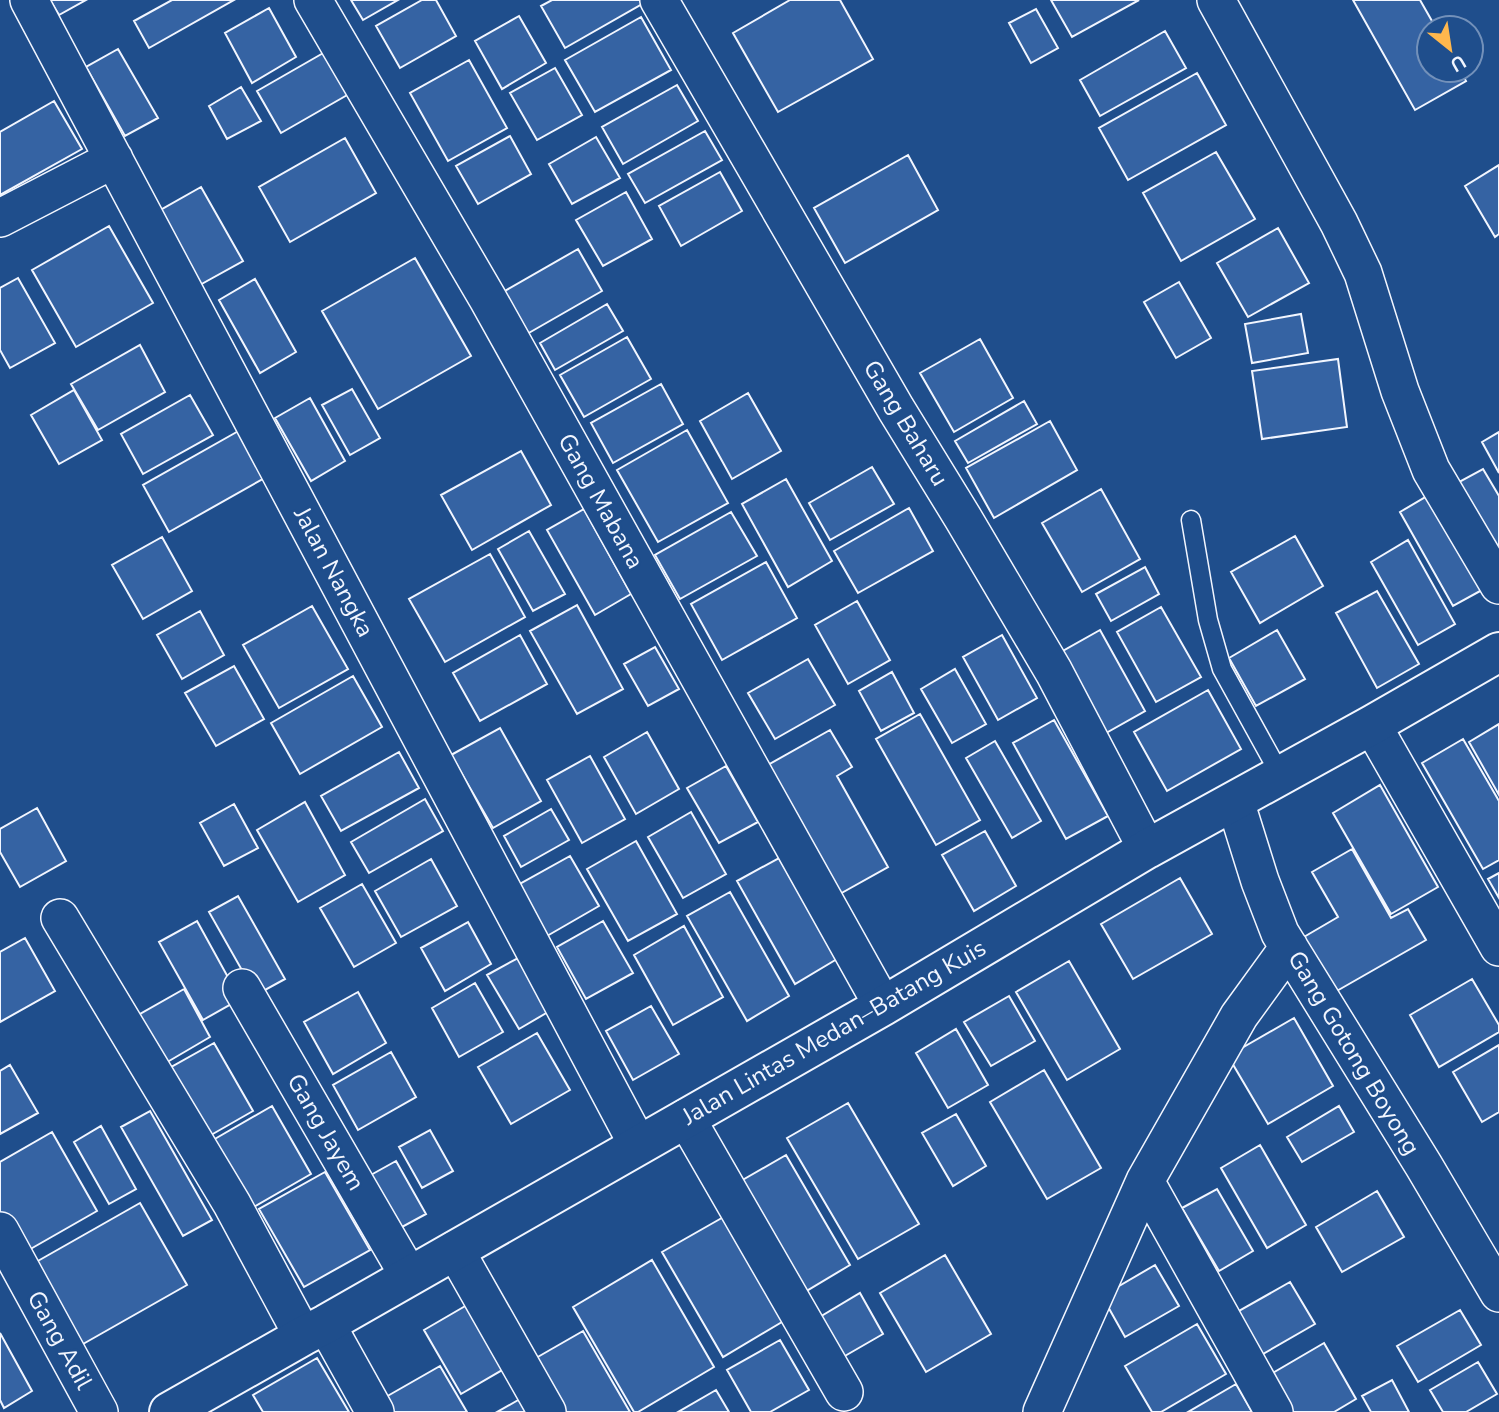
<svg xmlns="http://www.w3.org/2000/svg" width="1499" height="1412" viewBox="0 0 1499 1412" font-family="'Nunito Sans',sans-serif">
  <style>
    .building { fill: #3563a3; stroke: #f2f6ff; stroke-width: 2 }
    .lines { fill: none; stroke-linecap: round; stroke-linejoin: round }
    .service-casing { stroke: #f2f6ff; stroke-width: 21 }
    .minor-casing { stroke: #f2f6ff; stroke-width: 40 }
    .trunk-casing { stroke: #f2f6ff; stroke-width: 42 }
    .service { stroke: #1f4e8c; stroke-width: 18 }
    .minor { stroke: #1f4e8c; stroke-width: 37 }
    .trunk { stroke: #1f4e8c; stroke-width: 38 }
    .labels { text-anchor: middle; dominant-baseline: central; stroke-width: 5; stroke-linejoin: round; paint-order: stroke }
    .street-label { font-size: 24px; fill: #f2f6ff; stroke: #1f4e8c }
  </style>
  <rect width="100%" height="100%" fill="#1f4e8c"/>
  <path class="building" d="M50 0H86L59 15Z
    M172 0H234L149 48 134 21Z
    M351 0H398L363 20Z
    M422 0H436L456 36 400 68 376 26Z
    M552 0H640L642 4 565 48 541 6Z
    M790 0H840L873 59 778 112 733 33Z
    M1051 0H1139L1072 37Z
    M1353 0H1420L1436 28H1429V70H1460L1466 81 1415 110Z
    M269 8 296 57 252 83 225 33Z
    M1036 9 1058 48 1031 63 1009 23Z
    M519 16 546 63 502 89 475 41Z
    M641 17 671 70 595 112 565 60Z
    M1165 31 1186 68 1100 116 1080 80Z
    M118 49 158 118 125 136 86 67Z
    M325 52 349 94 281 133 257 91Z
    M469 60 507 128 448 161 410 93Z
    M555 68 582 115 537 140 510 93Z
    M1197 73 1226 125 1128 180 1099 128Z
    M677 85 698 121 623 164 602 127Z
    M241 87 261 121 227 139 209 106Z
    M54 101 82 149 0 195V132Z
    M705 131 722 160 645 203 628 174Z
    M510 136 531 174 478 204 456 166Z
    M596 137 620 178 572 204 549 164Z
    M345 138 376 193 290 242 259 187Z
    M1216 152 1255 219 1181 261 1143 193Z
    M908 155 938 210 845 263 814 208Z
    M1499 165V234L1495 237 1465 186Z
    M720 172 742 211 681 246 659 206Z
    M201 187 243 261 198 286 157 212Z
    M626 192 652 239 603 266 576 220Z
    M109 226 153 303 76 347 32 270Z
    M1278 228 1309 283 1248 317 1217 263Z
    M578 249 602 291 527 334 503 292Z
    M415 258 471 356 378 409 322 311Z
    M18 278 55 343 10 368 0 350V288Z
    M255 279 296 352 260 373 219 300Z
    M1179 282 1211 338 1176 358 1144 302Z
    M607 304 623 331 555 370 540 343Z
    M1301 314 1308 353 1252 363 1245 324Z
    M627 337 651 379 584 417 560 375Z
    M980 339 1013 398 954 432 920 373Z
    M140 345 165 392 98 430 71 384Z
    M1338 359 1347 427 1262 439 1252 371Z
    M661 384 683 424 613 463 591 423Z
    M352 389 380 438 350 455 322 405Z
    M74 390 102 440 59 464 31 415Z
    M748 393 781 451 732 479 700 421Z
    M190 395 213 435 143 474 121 434Z
    M310 398 345 461 311 481 275 418Z
    M1024 401 1037 424 968 463 955 441Z
    M1050 421 1077 470 994 518 966 468Z
    M242 429 268 476 169 532 143 485Z
    M687 430 728 503 658 542 617 470Z
    M1499 432V473L1482 442Z
    M521 451 551 505 472 550 441 495Z
    M872 467 894 504 830 540 809 503Z
    M1483 469 1499 496V561L1446 489Z
    M786 479 832 561 788 587 742 504Z
    M1101 489 1140 559 1082 592 1042 523Z
    M1429 495 1482 590 1453 606 1400 512Z
    M909 508 933 551 858 593 834 551Z
    M584 509 631 594 595 615 547 530Z
    M731 512 757 556 680 599 655 555Z
    M529 531 565 594 533 611 498 549Z
    M1295 536 1323 586 1260 623 1231 572Z
    M162 537 192 591 143 619 112 565Z
    M1408 540 1455 624 1418 645 1371 562Z
    M490 554 525 617 445 662 409 599Z
    M766 562 797 618 722 660 691 604Z
    M1145 567 1159 594 1111 621 1096 594Z
    M1377 591 1419 664 1377 688 1336 613Z
    M857 601 890 660 848 684 815 625Z
    M577 605 623 689 577 714 530 631Z
    M312 606 348 669 279 708 243 645Z
    M1161 607 1201 677 1156 702 1117 632Z
    M200 611 224 655 182 679 157 635Z
    M1100 630 1145 711 1099 737 1054 656Z
    M1277 630 1305 679 1256 706 1229 658Z
    M520 635 547 684 480 721 453 673Z
    M1002 635 1037 698 998 720 963 657Z
    M655 647 679 689 648 706 624 664Z
    M808 659 835 705 775 739 748 693Z
    M234 666 264 719 216 746 185 693Z
    M955 669 986 724 952 743 921 689Z
    M892 672 914 713 881 731 859 691Z
    M353 676 382 727 300 774 271 723Z
    M1208 690 1241 749 1167 791 1134 732Z
    M920 714 980 820 936 845 876 739Z
    M1054 720 1108 816 1066 839 1013 743Z
    M1499 724V795L1469 742Z
    M500 728 541 801 493 828 451 755Z
    M830 730 852 767 837 776 888 867 838 895 766 766Z
    M647 732 679 789 636 814 604 757Z
    M1463 739 1499 801V860L1483 869 1422 763Z
    M995 741 1041 821 1012 838 966 758Z
    M399 752 419 788 341 831 321 796Z
    M590 756 625 819 582 843 547 780Z
    M726 766 758 822 719 843 687 788Z
    M1380 785 1438 887 1391 914 1333 813Z
    M425 799 443 831 369 873 351 842Z
    M305 802 345 875 298 902 257 830Z
    M234 804 258 848 224 866 200 823Z
    M37 808 66 861 20 887 0 852V829Z
    M551 809 569 840 521 867 504 836Z
    M691 812 726 874 683 898 648 837Z
    M985 831 1016 886 974 911 942 855Z
    M636 841 677 914 628 941 587 869Z
    M1352 849 1391 918 1408 909 1426 940 1328 996 1297 941 1338 917 1312 872Z
    M570 856 599 906 547 936 518 885Z
    M779 858 837 959 795 984 737 881Z
    M431 859 457 906 401 937 375 891Z
    M1499 873V898L1488 879Z
    M1180 878 1212 934 1133 979 1101 924Z
    M362 884 396 943 354 967 320 908Z
    M730 892 789 996 747 1021 687 916Z
    M238 896 285 979 256 995 209 912Z
    M197 921 240 999 203 1020 159 942Z
    M603 921 633 973 586 999 557 947Z
    M468 922 491 964 445 991 421 948Z
    M684 926 723 997 673 1025 634 955Z
    M25 938 55 991 0 1022V952Z
    M518 958 548 1012 519 1029 487 975Z
    M1069 961 1120 1049 1067 1080 1016 992Z
    M1472 979 1499 1025V1032L1439 1067 1410 1015Z
    M475 983 503 1032 459 1057 432 1008Z
    M184 989 210 1037 152 1071 124 1023Z
    M358 992 386 1043 333 1074 304 1022Z
    M1009 996 1035 1041 991 1066 964 1022Z
    M651 1006 679 1054 633 1080 606 1031Z
    M1294 1018 1333 1086 1268 1124 1228 1056Z
    M956 1029 988 1085 948 1108 916 1053Z
    M537 1033 570 1090 511 1124 478 1067Z
    M214 1043 253 1111 204 1139 166 1070Z
    M1499 1045V1112L1482 1122 1453 1072Z
    M391 1052 416 1097 358 1130 333 1085Z
    M10 1065 38 1113 0 1134V1071Z
    M1044 1070 1101 1168 1047 1199 990 1102Z
    M848 1103 919 1224 858 1259 787 1138Z
    M272 1106 311 1174 252 1208 213 1140Z
    M1339 1106 1354 1132 1302 1162 1287 1137Z
    M150 1111 212 1220 183 1236 121 1127Z
    M956 1114 986 1166 953 1186 922 1133Z
    M101 1126 136 1189 109 1204 74 1142Z
    M430 1130 453 1171 422 1188 399 1147Z
    M52 1132 97 1211 20 1255 0 1220V1162Z
    M1260 1145 1306 1225 1267 1248 1221 1168Z
    M786 1155 850 1265 803 1293 739 1182Z
    M396 1161 426 1214 391 1233 360 1181Z
    M325 1172 370 1250 304 1287 259 1209Z
    M1217 1189 1253 1251 1219 1271 1182 1208Z
    M1377 1191 1404 1237 1342 1272 1316 1227Z
    M140 1203 187 1285 76 1348 29 1266Z
    M727 1215 787 1319 723 1357 662 1252Z
    M945 1255 991 1334 926 1372 880 1293Z
    M652 1260 714 1367 638 1412H634L573 1307Z
    M1155 1265 1179 1306 1125 1337 1102 1296Z
    M1290 1282 1315 1324 1256 1358 1232 1315Z
    M860 1293 883 1334 831 1364 808 1324Z
    M479 1298 516 1362 461 1394 424 1330Z
    M1460 1310 1481 1345 1418 1382 1397 1346Z
    M1197 1324 1226 1374 1161 1412H1152L1125 1366Z
    M583 1331 630 1412H558L529 1362Z
    M0 1333 32 1391 4 1408 0 1400Z
    M780 1340 809 1390 770 1412H751L727 1370Z
    M1324 1343 1356 1399 1334 1412H1292L1271 1374Z
    M317 1358 349 1412H263L253 1395Z
    M1478 1362 1497 1394 1466 1412H1443L1430 1390Z
    M440 1366 467 1412H392L384 1398Z
    M1392 1380 1409 1412H1371L1362 1396Z
    M1236 1384 1252 1412H1188Z
    M716 1390 729 1412H678Z
    M520 1399 528 1412H497Z"/>
  <g class="lines">
    <g class="service-casing">
      <path id="service" d="M1191 520 1208 620 1222 669 1280 774"/>
    </g>
    <g class="minor-casing">
      <path id="minor" d="M29 0 638 1145
        M313 0 488 299 883 1006
        M659 0 896 409 963 518 1054 672 1147 849
        M1216 0 1339 223 1363 273 1400 391 1431 470 1499 585
        M0 218 114 159
        M1372 725 1499 947
        M1235 801 1260 881 1280 933 1424 1166 1499 1293
        M60 918 232 1204 303 1336
        M242 988 409 1276
        M686 1118 844 1392
        M1145 1181 1274 1412
        M0 1231 99 1412
        M455 1250 547 1412
        M326 1324 375 1412
        M1042 1412 1145 1181 1239 1016 1289 947"/>
    </g>
    <g class="trunk-casing">
      <path id="trunk" d="M169 1412 303 1336 326 1324 883 1006 1147 849 1372 725 1499 652"/>
    </g>
    <use href="#service" class="service"/>
    <use href="#minor" class="minor"/>
    <use href="#trunk" class="trunk"/>
  </g>
  <g class="labels">
    <g class="street-label">
      <text transform="translate(906 423) rotate(59)">Gang Baharu</text>
      <text transform="translate(601 501) rotate(61)">Gang Mabana</text>
      <text transform="translate(334 572) rotate(62)">Jalan Nangka</text>
      <text transform="translate(834 1032) rotate(-30)">Jalan Lintas Medan–Batang Kuis</text>
      <text transform="translate(1354 1053) rotate(59)">Gang Gotong Boyong</text>
      <text transform="translate(326 1132) rotate(60)">Gang Jayem</text>
      <text transform="translate(60 1340) rotate(61)">Gang Adil</text>
    </g>
  </g>
  <g transform="translate(1450 49) rotate(150)"><circle r="33" fill="#1f4e8c" stroke="#7391ba" stroke-width="2"/>
  <path d="M0-5L12 26L0 18L-12 26Z" fill="#ffb74d"/>
  <text y="-10" font-size="19" font-weight="bold" text-anchor="middle" fill="#f2f6ff">U</text>
  </g>
</svg>
